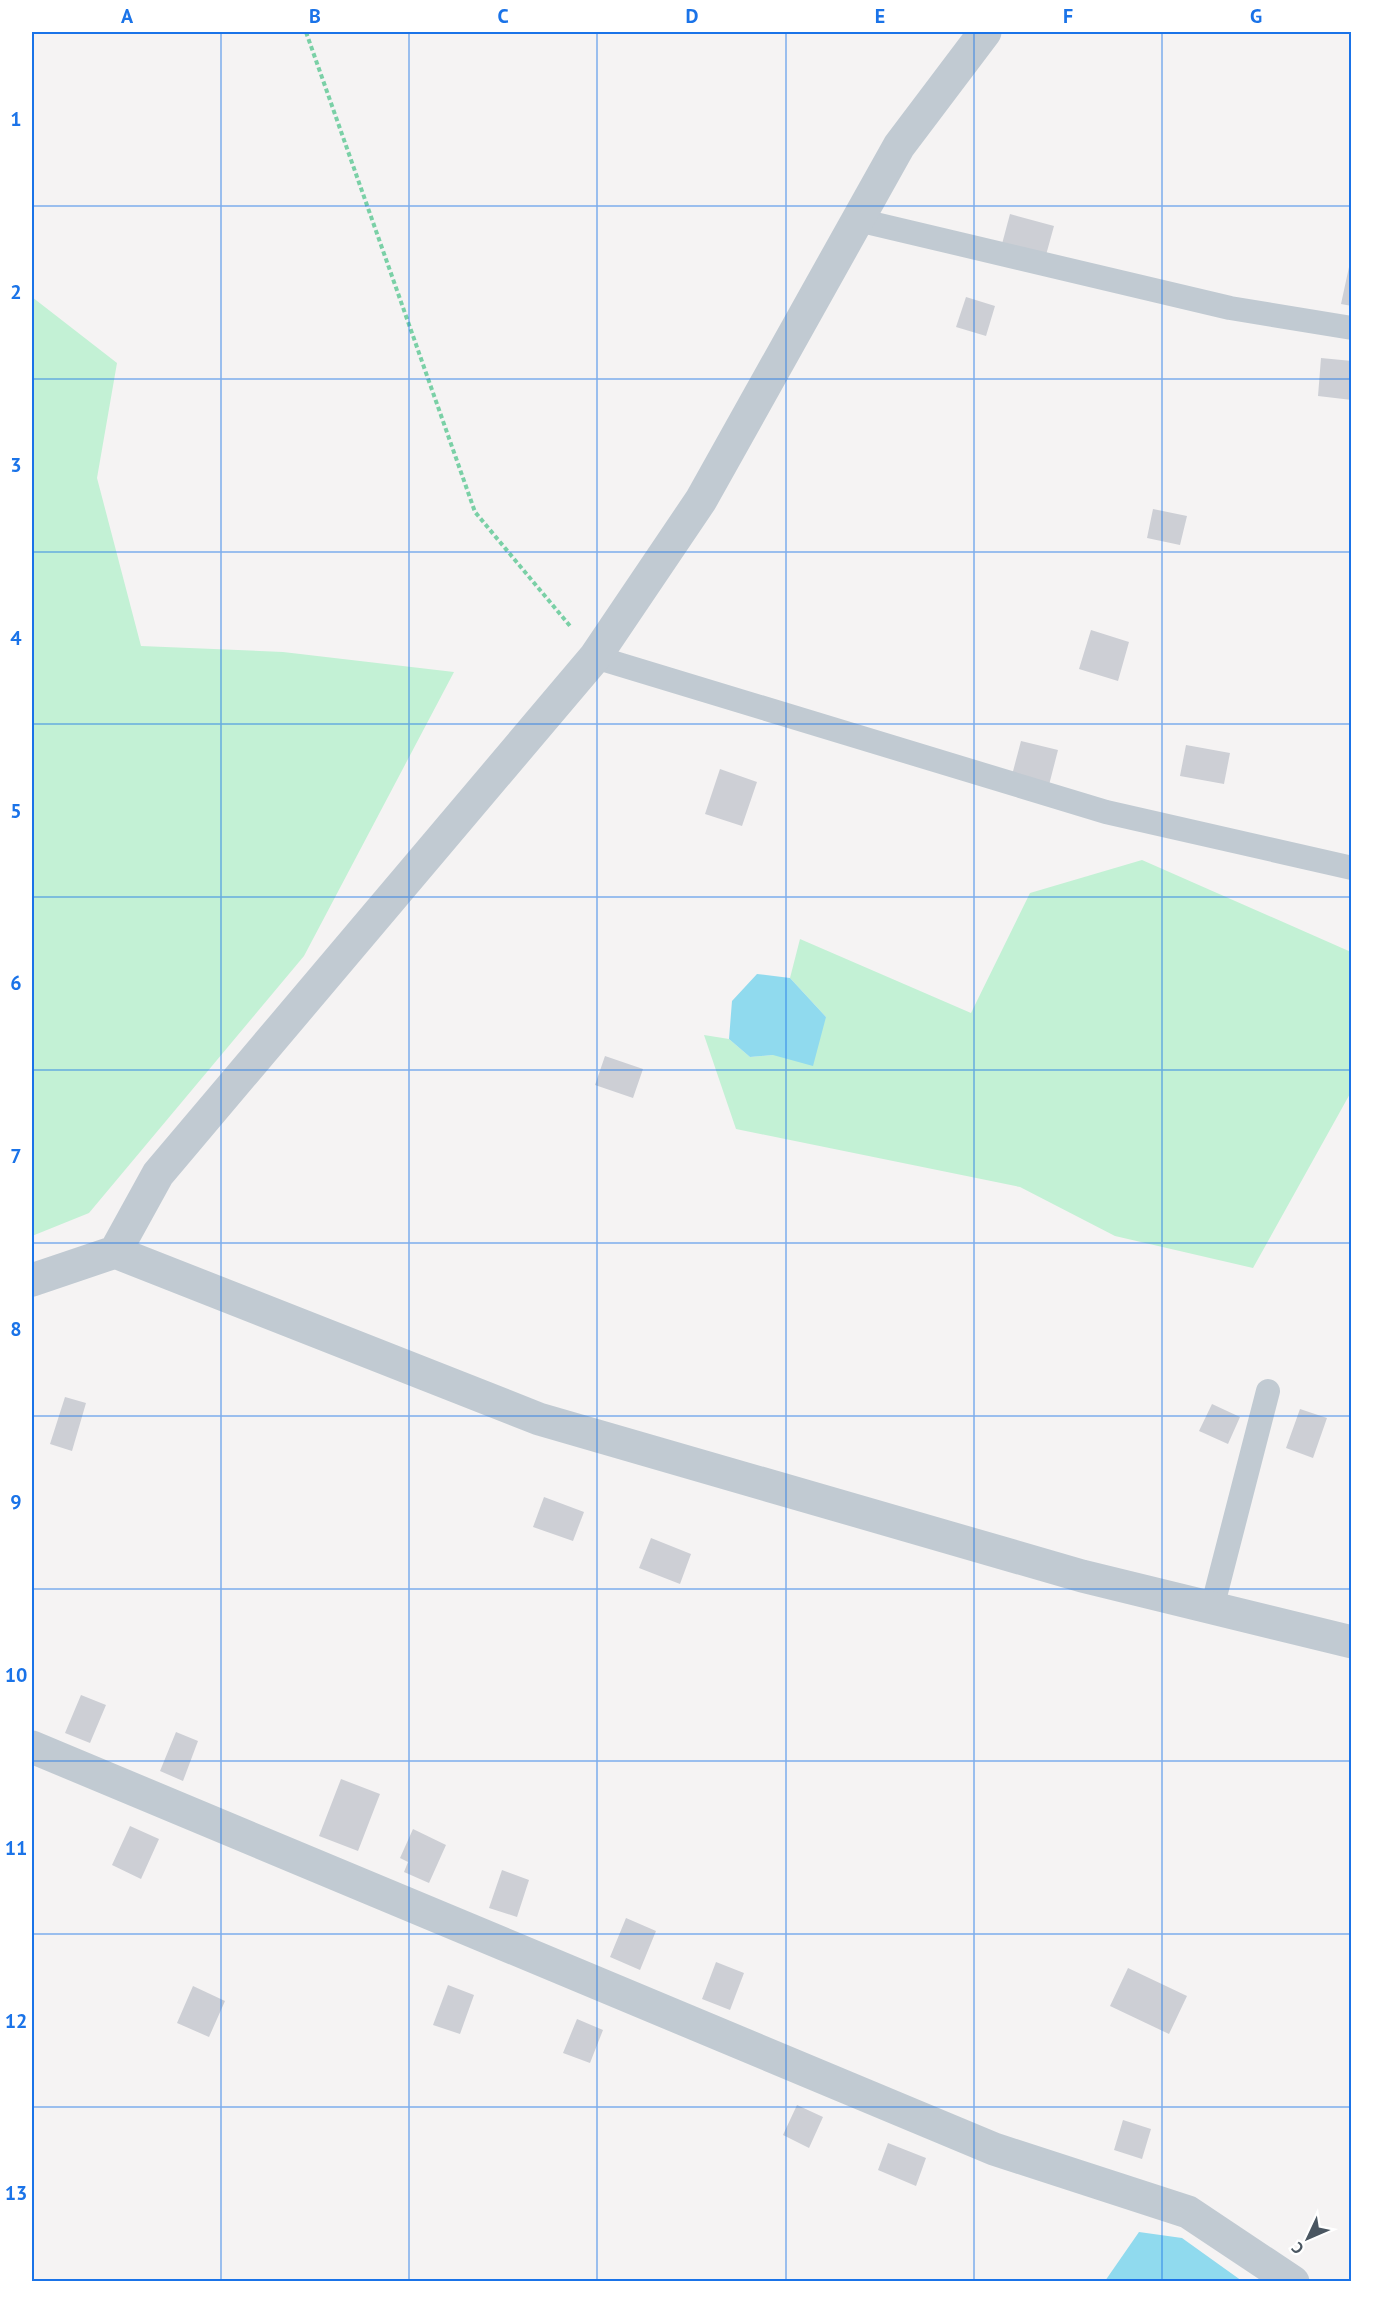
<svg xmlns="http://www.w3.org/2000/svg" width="1383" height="2313" viewBox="0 0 1383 2313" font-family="'PT Sans',sans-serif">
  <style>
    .green { fill: #c3f1d5 }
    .water { fill: #90daee }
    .building { fill: #cdcfd5 }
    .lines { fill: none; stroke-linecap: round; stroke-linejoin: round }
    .path { stroke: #7ad0a6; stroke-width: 4; stroke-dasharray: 4.5 3; stroke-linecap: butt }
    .lane { stroke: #c1cad2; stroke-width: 24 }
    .street { stroke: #c1cad2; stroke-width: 33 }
    .grid { fill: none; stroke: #1a73e8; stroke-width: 1.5; stroke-opacity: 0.55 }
    .neatline { fill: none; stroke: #1a73e8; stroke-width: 2 }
    .grid-label { font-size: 20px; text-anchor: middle; font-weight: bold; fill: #1a73e8 }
  </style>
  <rect width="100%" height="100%" fill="#f5f3f3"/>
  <path class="green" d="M32 297 117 363 97 478 141 646 283 652 454 672 304 956 89 1213 32 1236Z
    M1142 860 1351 952V1092L1253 1268 1115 1236 1020 1187 736 1129 704 1035 729 1039 750 1057 773 1055 826 1017 790 978 800 939 971 1013 1030 893Z"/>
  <path class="water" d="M757 974 790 978 826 1017 813 1066 773 1055 750 1057 729 1039 732 1001Z
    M1139 2232 1182 2238 1242 2281H1105Z"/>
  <path class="building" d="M1010 214 1054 226 1046 255 1002 244Z
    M1349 267H1352V306L1341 304Z
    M966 297 995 306 986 336 956 327Z
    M1321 358 1352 361V400L1318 396Z
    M1153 509 1187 516 1180 545 1147 538Z
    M1091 630 1129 642 1118 681 1079 669Z
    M1021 741 1058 750 1049 785 1012 775Z
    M1186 745 1230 753 1224 784 1180 776Z
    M720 769 757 782 742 826 705 814Z
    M605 1056 643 1069 633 1098 595 1085Z
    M65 1397 86 1403 72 1451 50 1444Z
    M1212 1404 1240 1417 1228 1444 1199 1431Z
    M1300 1409 1327 1418 1313 1458 1286 1448Z
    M544 1497 584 1512 573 1541 533 1527Z
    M651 1538 691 1554 680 1584 639 1568Z
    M81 1695 106 1705 90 1743 65 1733Z
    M176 1732 198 1741 183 1781 160 1771Z
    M341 1779 380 1794 358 1851 319 1836Z
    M130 1826 159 1839 141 1879 112 1865Z
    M413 1829 446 1845 429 1883 404 1872 408 1862 400 1858Z
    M502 1870 529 1880 517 1917 489 1908Z
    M626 1918 656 1931 640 1970 610 1957Z
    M716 1962 744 1973 730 2010 702 1999Z
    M1128 1968 1187 1996 1169 2034 1110 2006Z
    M448 1985 474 1995 460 2034 433 2025Z
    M193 1986 225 2001 209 2037 177 2023Z
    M577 2019 603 2030 590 2063 563 2053Z
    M797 2105 823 2117 809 2148 783 2135Z
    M1123 2120 1151 2129 1142 2159 1114 2150Z
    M888 2143 926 2158 916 2186 878 2170Z"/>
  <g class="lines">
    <path class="path" d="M306 32 475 512 570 626"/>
    <path class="lane" d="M858 220 1230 308 1352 328
      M595 657 1106 812 1352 868
      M1212 1608 1268 1391"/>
    <path class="street" d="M115 1252 158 1174 595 657 701 500 899 146 985 32
      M32 1280 115 1252 539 1419 1082 1576 1352 1642
      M32 1747 994 2149 1188 2212 1293 2282"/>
  </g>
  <path class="grid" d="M221 32V2282M409 32V2282M597 32V2282M786 32V2282M974 32V2282M1162 32V2282M32 206H1352M32 379H1352M32 552H1352M32 724H1352M32 897H1352M32 1070H1352M32 1243H1352M32 1416H1352M32 1589H1352M32 1761H1352M32 1934H1352M32 2107H1352"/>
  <rect width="1383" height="2313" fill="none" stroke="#ffffff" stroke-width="66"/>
  <g transform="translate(1308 2238) rotate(226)" stroke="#ffffff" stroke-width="4.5" paint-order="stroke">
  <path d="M0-4.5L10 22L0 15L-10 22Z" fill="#4a5661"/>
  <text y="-9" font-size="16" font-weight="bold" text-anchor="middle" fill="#4a5661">С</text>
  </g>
  <rect x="33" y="33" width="1317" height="2247" class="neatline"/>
  <g class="grid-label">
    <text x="127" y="23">A</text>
    <text x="315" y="23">B</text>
    <text x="503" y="23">C</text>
    <text x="692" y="23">D</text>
    <text x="880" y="23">E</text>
    <text x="1068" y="23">F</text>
    <text x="1256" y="23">G</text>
    <text x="16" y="126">1</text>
    <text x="16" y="299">2</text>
    <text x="16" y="472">3</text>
    <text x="16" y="645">4</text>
    <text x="16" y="818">5</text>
    <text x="16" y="990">6</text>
    <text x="16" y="1163">7</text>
    <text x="16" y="1336">8</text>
    <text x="16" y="1509">9</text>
    <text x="16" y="1682">10</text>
    <text x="16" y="1855">11</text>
    <text x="16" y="2028">12</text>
    <text x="16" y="2200">13</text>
  </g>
</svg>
